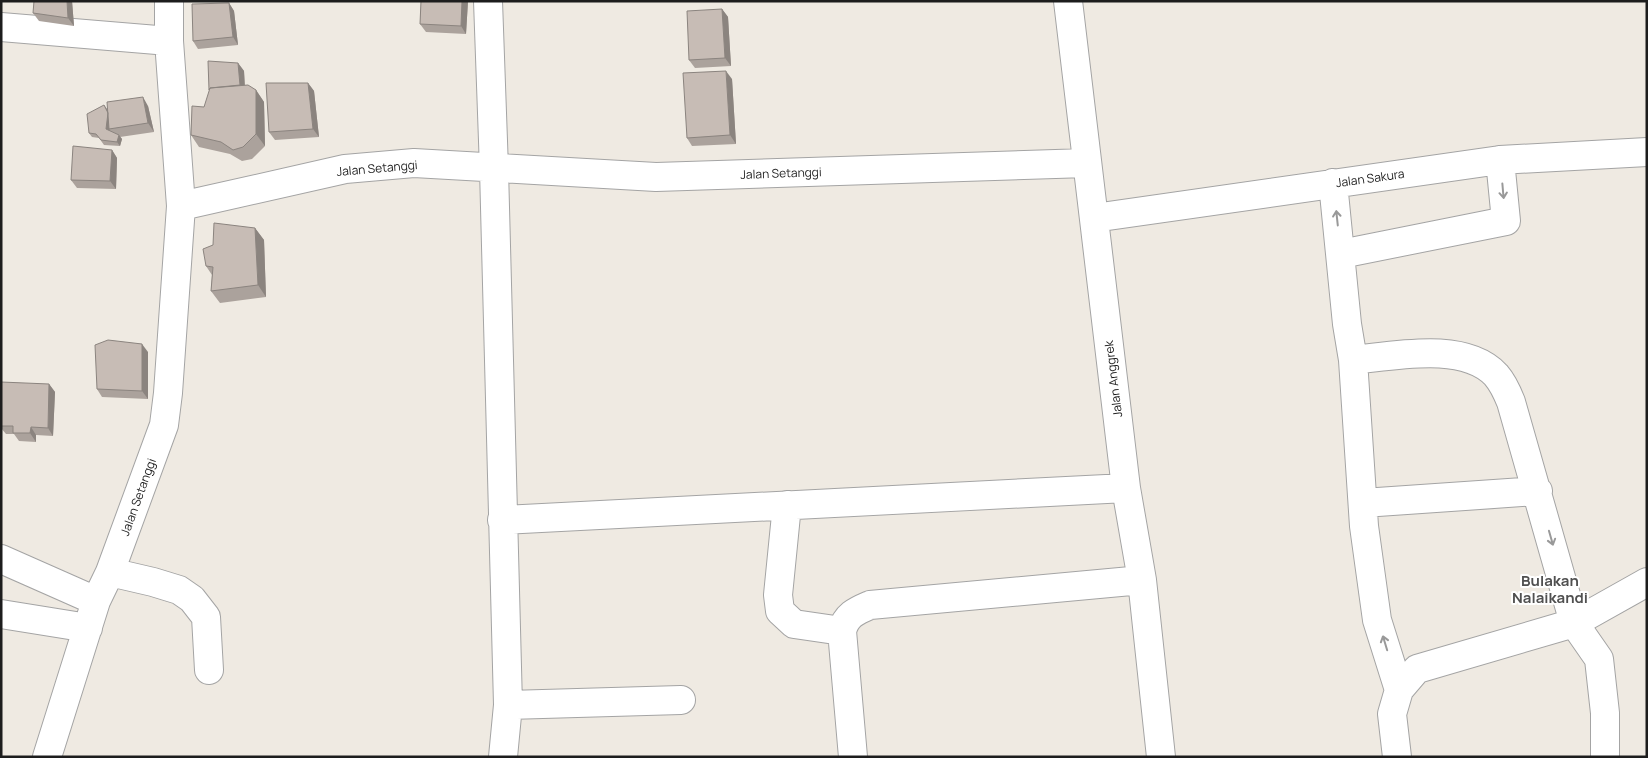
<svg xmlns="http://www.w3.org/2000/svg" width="1648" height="758" viewBox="0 0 1648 758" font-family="Manrope,sans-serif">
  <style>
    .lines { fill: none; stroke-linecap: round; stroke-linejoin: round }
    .minor-casing { stroke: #a4a4a4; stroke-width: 30 }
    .minor { stroke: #fff; stroke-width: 28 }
    .wall { fill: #aba29c }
    .shaded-wall { fill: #8b847f }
    .building { fill: #c7bcb5; stroke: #8b847f }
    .oneway { stroke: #999 }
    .labels { text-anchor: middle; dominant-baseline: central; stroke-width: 4; stroke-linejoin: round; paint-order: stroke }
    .street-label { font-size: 12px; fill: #1d1d1d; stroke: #fff }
    .quarter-label { font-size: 15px; font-weight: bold; fill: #505050; stroke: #fff }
  </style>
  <rect width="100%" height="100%" fill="#efeae2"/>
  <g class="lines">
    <g class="minor-casing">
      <path id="minor" d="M488 1 494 169 508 705 503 757
        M1068 1 1126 488 1142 580 1161 757
        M1 27 169 41
        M1333 183 1347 324 1353 360 1364 526 1377 620 1399 690
        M181 206 345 169 414 163 656 177 1087 163
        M1094 218 1500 160 1647 152
        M1341 254 1506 221 1500 160
        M1353 360C1395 356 1464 341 1496 375 1503 383 1507 392 1511 402L1574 623 1599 659 1605 713V757
        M1363 503 1538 491
        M787 505 778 595 780 611 794 624 842 631
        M502 520 1126 488
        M1 559 96 601
        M110 572 153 582 179 590 192 599 206 617 209 670
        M1 614 88 628
        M508 705 681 700
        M47 757 96 601 110 572 164 425 168 393 181 206 169 41V1
        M853 757 842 631C846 615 856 611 870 605L1142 580
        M1397 757 1392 714 1399 690 1417 669 1574 623 1647 582"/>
    </g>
    <use href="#minor" class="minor"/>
  </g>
  <path class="wall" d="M72 1 74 26 39 21 33 13Z
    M421 1H468L466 34 426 32 420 24Z
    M229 3 234 11 238 45 198 49 193 41Z
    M722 9 728 17 731 66 695 68 689 60Z
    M238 63 244 71 245 85 256 90 264 102 265 146 252 159 242 161 230 154 199 147 191 135 204 107Z
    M732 79 736 144 692 146 687 138Z
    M308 83 314 91 319 137 275 140 269 132Z
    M148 106 154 132 120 137 122 139 120 146 104 145 99 138 92 137 89 133 107 109 108 111Z
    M112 150 117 158 116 189 77 188 71 180Z
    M255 228 264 240 266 297 220 303 211 291 212 275 206 266 213 245Z
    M148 352V399L102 397 97 389Z
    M49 384 55 392 53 436 36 435V442L19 441 14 434H6L1 428V426Z"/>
  <path class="shaded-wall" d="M67 1H72L74 26 68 18Z
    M462 1H468L466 34 461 26Z
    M229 3 234 11 238 45 233 37Z
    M722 9 728 17 731 66 725 58Z
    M238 63 244 71 245 94 240 86Z
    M726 71 732 79 736 144 730 135Z
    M308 83 314 91 319 137 313 129Z
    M256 90 264 102 265 146 256 134Z
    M143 97 148 106 154 132 148 123Z
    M104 105 107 109 111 117 109 134 106 129Z
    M119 135 122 139 120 146 117 142Z
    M112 150 117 158 116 189 110 181Z
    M255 228 264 240 266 297 258 285Z
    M142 344 148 352V399L142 391Z
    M49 384 55 392 53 436 48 428Z
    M31 427 36 435V442L30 433Z"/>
  <path class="building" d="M34 1H67L68 18 33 13Z
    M421 1H462L461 26 420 24Z
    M229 3 233 37 193 41 192 4Z
    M722 9 725 58 689 60 687 11Z
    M208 61 238 63 240 85 210 88 209 90Z
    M726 71 730 135 687 138 683 73Z
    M266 83H308L313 129 269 132Z
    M248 85 256 90V134L243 147 233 150 221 142 191 135 192 106 204 107 210 88Z
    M143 97 148 123 109 129 107 102Z
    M104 105 108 113 106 129 119 135 117 142 101 140 96 134 89 133 87 114Z
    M73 146 112 150 110 181 71 180Z
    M214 223 255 228 258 285 211 291 213 267 206 266 203 249 213 245Z
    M108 340 142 344V391L97 389 95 345Z
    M1 382 49 384 48 428 31 427 30 433H13V426H1Z"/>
  <defs><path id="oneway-shaft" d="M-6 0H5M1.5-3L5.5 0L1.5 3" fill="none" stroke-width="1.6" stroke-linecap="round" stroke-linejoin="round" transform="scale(1.25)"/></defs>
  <g class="oneway">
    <use href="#oneway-shaft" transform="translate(1503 191) rotate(85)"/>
    <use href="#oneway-shaft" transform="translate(1337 218) rotate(-96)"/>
    <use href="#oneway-shaft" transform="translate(1551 538) rotate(74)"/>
    <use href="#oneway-shaft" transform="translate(1385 643) rotate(-107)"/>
  </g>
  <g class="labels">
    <g class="street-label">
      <text transform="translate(377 168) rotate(-5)">Jalan Setanggi</text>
      <text transform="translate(781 173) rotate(-2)">Jalan Setanggi</text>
      <text transform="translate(1370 178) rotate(-8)">Jalan Sakura</text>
      <text transform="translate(1113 379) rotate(-97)">Jalan Anggrek</text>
      <text transform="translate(138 497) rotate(-70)">Jalan Setanggi</text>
    </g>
    <g class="quarter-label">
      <text x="1550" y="580">Bulakan<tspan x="1550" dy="17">Nalaikandi</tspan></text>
    </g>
  </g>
  <rect width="1648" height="758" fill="none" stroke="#1d1d1d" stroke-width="5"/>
</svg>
